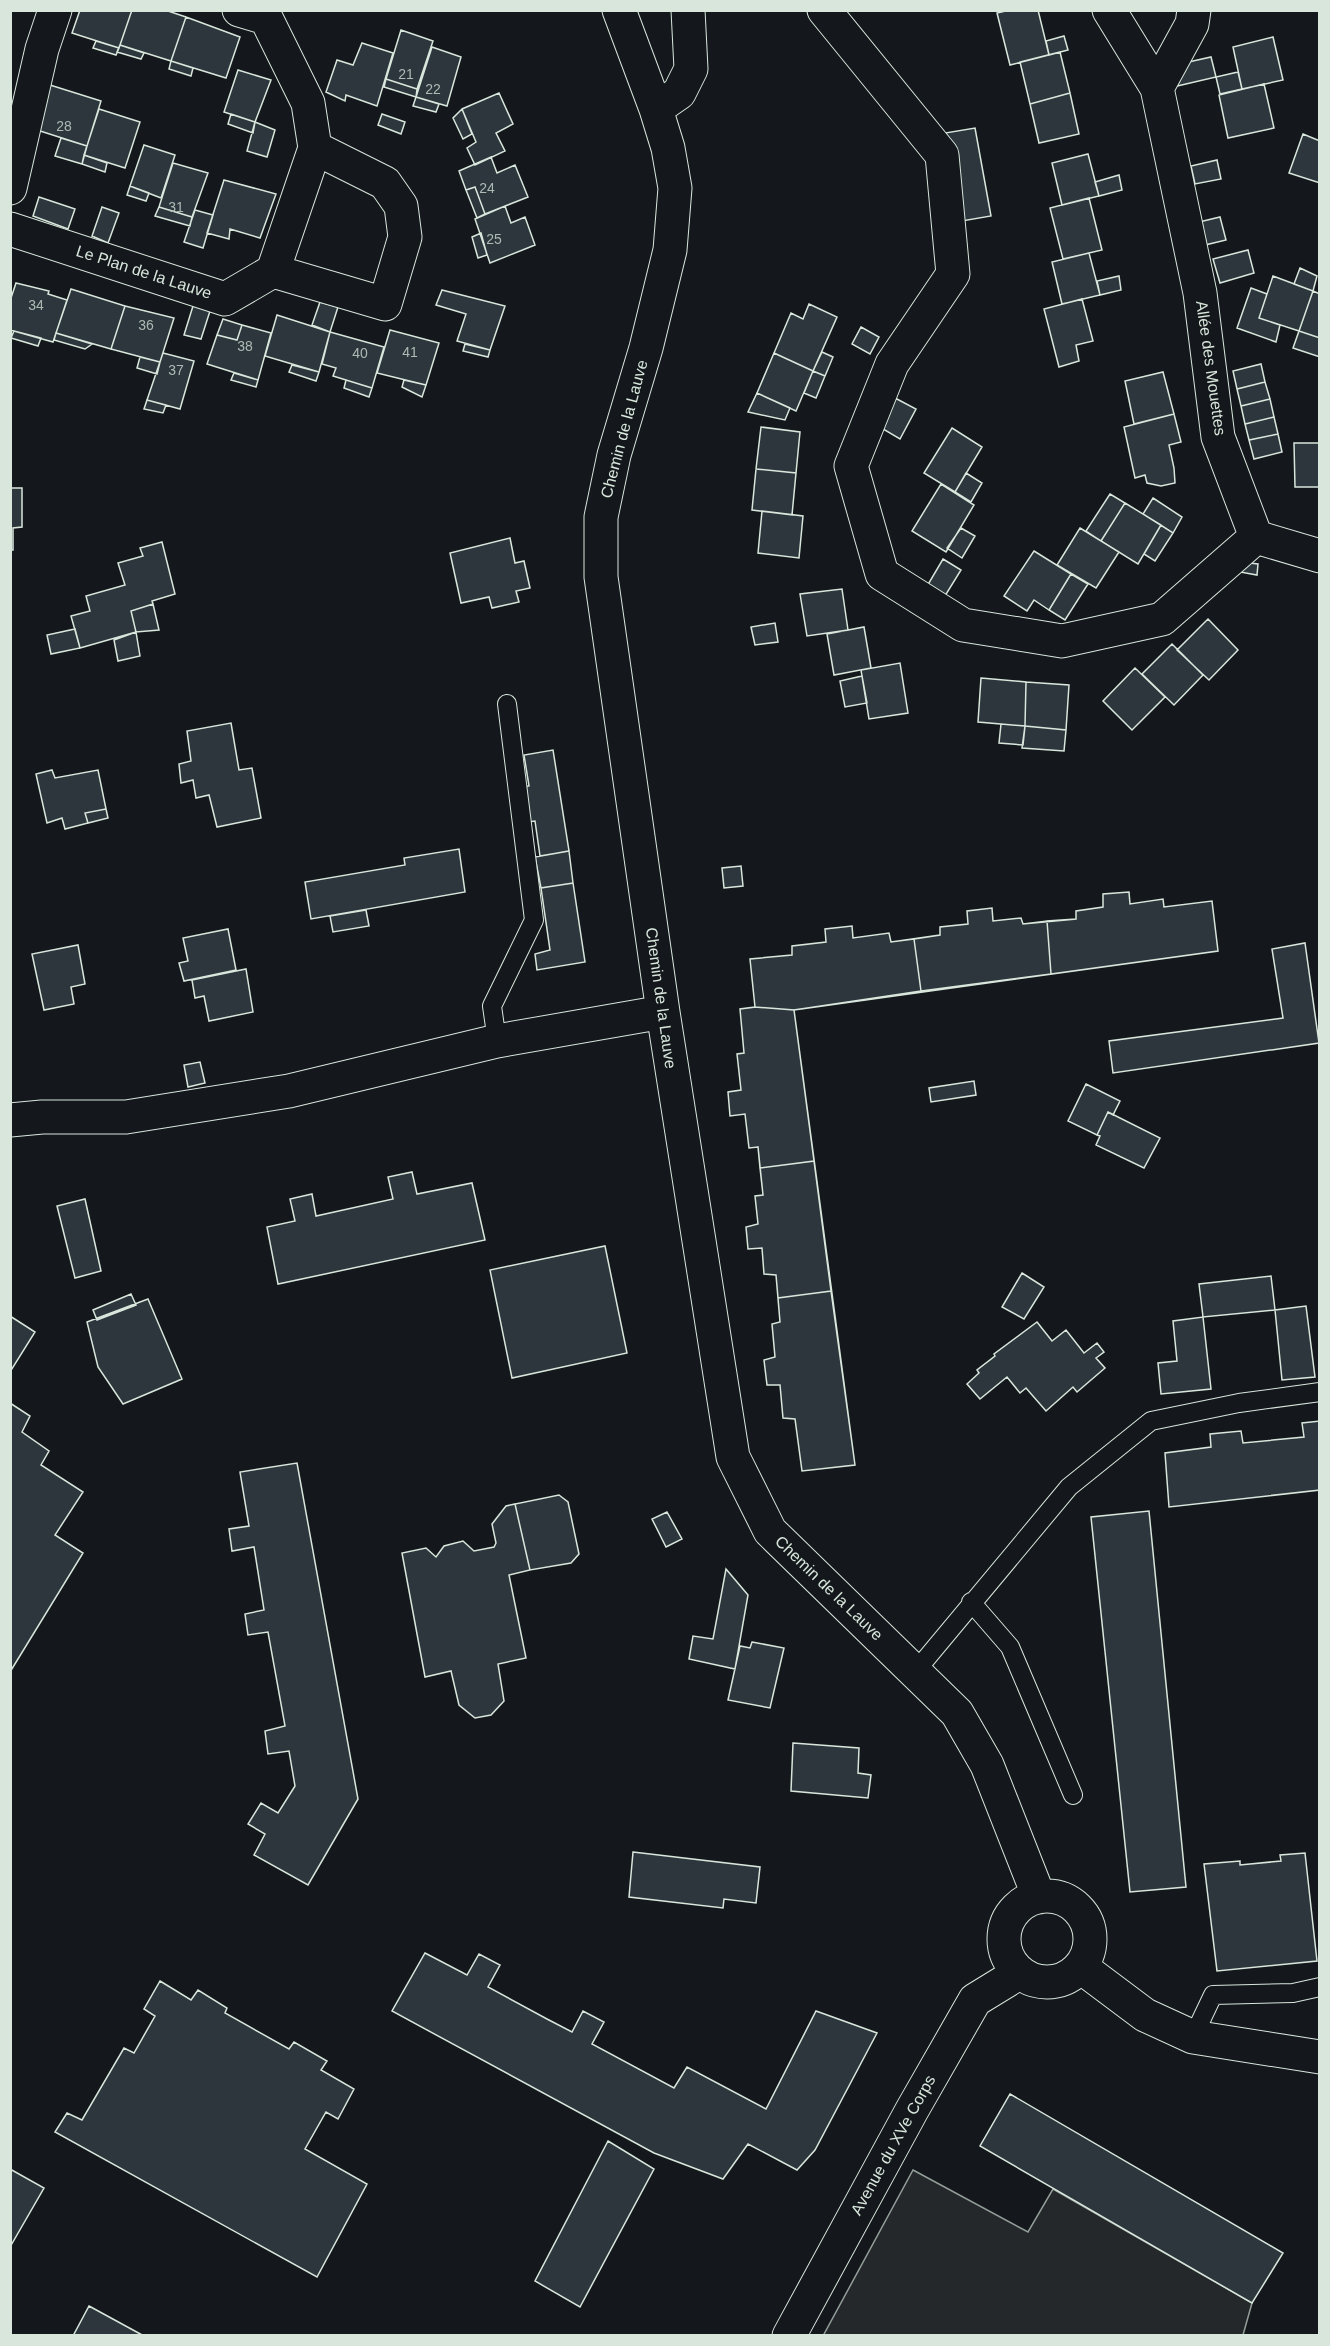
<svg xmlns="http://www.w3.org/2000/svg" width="1330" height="2346" viewBox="0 0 1330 2346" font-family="Arial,sans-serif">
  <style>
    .parking { fill: #24282b; stroke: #939e99; stroke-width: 1.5 }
    .building { fill: #2c363c; stroke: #d8e6dc; stroke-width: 1.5 }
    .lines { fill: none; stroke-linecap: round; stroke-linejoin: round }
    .service-casing { stroke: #d8e6dc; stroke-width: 20 }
    .minor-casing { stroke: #d8e6dc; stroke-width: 35 }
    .service { stroke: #14181c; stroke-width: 18 }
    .minor { stroke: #14181c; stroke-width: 33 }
    .labels { text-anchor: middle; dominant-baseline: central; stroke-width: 4.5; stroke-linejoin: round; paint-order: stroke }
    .number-label { font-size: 14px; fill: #adbab4 }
    .street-label { font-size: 16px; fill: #d8e6dc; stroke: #14181c }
  </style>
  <rect width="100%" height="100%" fill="#14181c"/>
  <path class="parking" d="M913 2170 1028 2232 1053 2189 1252 2303 1243 2335 823 2336Z"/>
  <path class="building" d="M80 10H132L119 48 72 33Z
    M132 10H165L186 17 171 61 120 45Z
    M1010 10H1038L1049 55 1010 65 997 13Z
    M186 17 240 37 226 78 171 61Z
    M401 30 433 41 417 89 386 79Z
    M1064 36 1068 50 1049 55 1046 41Z
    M1273 37 1283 80 1242 89 1233 47Z
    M96 41 119 48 116 55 93 48Z
    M362 43 393 53 377 106 346 95 345 101 326 92 337 60 353 65Z
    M120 45 144 53 141 59 117 52Z
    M432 47 461 57 447 106 416 97Z
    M1060 52 1070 93 1030 104 1020 62Z
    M1211 57 1216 77 1173 87 1175 65Z
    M171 61 193 68 191 76 169 69Z
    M238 70 271 80 255 122 224 112Z
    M1238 72 1242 89 1220 94 1216 77Z
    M386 79 417 89 416 97 384 87Z
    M1264 84 1274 128 1228 138 1219 95Z
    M50 85 101 101 87 146 37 130Z
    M499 93 513 124 496 133 505 151 475 165 467 148 476 142 462 109Z
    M1070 93 1079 134 1039 143 1030 104Z
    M416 97 439 104 436 112 413 106Z
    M99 109 140 122 125 168 84 155Z
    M462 109 472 134 463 139 453 118Z
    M231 114 255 122 253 133 228 124Z
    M382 114 405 122 401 134 378 125Z
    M255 122 275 130 267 157 247 151Z
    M975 128 991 216 962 221 945 133Z
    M1303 134 1320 141V183L1289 173Z
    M61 138 87 146 82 164 55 156Z
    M144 145 175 155 161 198 130 186Z
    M1088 154 1099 196 1062 205 1052 163Z
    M84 155 107 163 105 172 82 164Z
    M491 157 497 173 515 165 528 197 485 214 475 187 466 190 459 171Z
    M1217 160 1221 179 1195 184 1191 166Z
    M173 163 208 173 192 217 159 207Z
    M1119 175 1122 190 1099 196 1095 182Z
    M224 180 276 194 260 238 230 229 229 239 207 233Z
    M130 186 149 193 146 201 127 195Z
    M475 187 485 214 477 218 466 190Z
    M39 197 75 209 68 229 33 216Z
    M1089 198 1102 250 1063 259 1050 208Z
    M505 206 511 223 525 217 535 245 490 263 475 219Z
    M102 207 119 213 108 243 92 236Z
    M159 207 192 217 190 226 155 216Z
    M195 210 213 215 203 248 184 242Z
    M1220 217 1226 240 1205 245 1199 222Z
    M481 233 487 255 478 258 472 237Z
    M1248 250 1254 273 1220 283 1213 259Z
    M1089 253 1100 295 1062 304 1052 262Z
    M1300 268 1317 276 1313 291 1294 284Z
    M1119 276 1121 290 1100 295 1097 281Z
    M1273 276 1313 291 1299 331 1259 318Z
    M16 283 49 291 48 294 67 300 53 342 10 330V301Z
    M1251 288 1267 294 1259 318 1280 325 1276 342 1237 328Z
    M71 289 125 306 111 349 56 333Z
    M442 290 505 306 490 350 457 341 466 314 436 305Z
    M1313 291 1320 294V338L1299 331Z
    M1082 299 1093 341 1076 345 1079 361 1059 367 1044 309Z
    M320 302 338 307 330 332 312 325Z
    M809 304 837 317 813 371 774 353 791 313 803 319Z
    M125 306 174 318 160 362 111 349Z
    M193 306 210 311 201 339 184 335Z
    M277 315 330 332 319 372 265 356Z
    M223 319 242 325 237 340 217 335Z
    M242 325 271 333 258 380 207 364 217 335 237 340Z
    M861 327 879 337 870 354 852 344Z
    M390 330 439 343 426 385 377 373Z
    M14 331 41 338 38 346 11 338Z
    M1299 331 1320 338V357L1293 348Z
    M330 332 384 347 372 388 333 376 336 368 322 364Z
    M56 333 92 344 85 349 54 340Z
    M465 344 490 350 488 357 463 351Z
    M822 352 833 357 825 376 813 371Z
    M163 353 194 361 180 409 147 400Z
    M774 353 813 371 796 411 757 393Z
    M140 357 160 362 157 374 137 368Z
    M1261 364 1265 382 1237 389 1233 371Z
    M292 365 319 372 316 381 289 372Z
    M813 371 825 376 816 398 804 393Z
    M1163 372 1174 414 1134 424 1125 381Z
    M234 373 258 380 256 387 231 380Z
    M346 380 372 388 369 397 344 388Z
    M404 380 426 385 422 397 402 387Z
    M1265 382 1270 399 1241 406 1237 389Z
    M757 393 790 408 785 420 748 412Z
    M895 398 916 409 900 439 883 429Z
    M1270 399 1274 417 1245 424 1241 406Z
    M147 400 166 405 163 413 144 409Z
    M1174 414 1181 442 1169 445 1174 468 1175 483 1161 486 1147 483 1145 475 1135 478 1124 427Z
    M1274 417 1278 434 1249 440 1245 424Z
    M761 427 800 432 796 473 756 469Z
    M952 428 982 447 955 492 924 473Z
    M1278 434 1282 452 1254 459 1249 440Z
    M1294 443H1320V487H1295Z
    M756 469 796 473 792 515 752 510Z
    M966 473 982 483 971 502 955 492Z
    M941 484 974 505 946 552 912 531Z
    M10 488H22V527L13 528V550H10Z
    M1110 494 1125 503 1101 541 1086 531Z
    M1153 498 1182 517 1173 533 1143 514Z
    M1125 503 1161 525 1138 564 1101 541Z
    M762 511 803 516 799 558 758 553Z
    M1161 525 1173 533 1155 561 1144 554Z
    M961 528 975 536 962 558 947 548Z
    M1080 528 1119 552 1096 588 1057 565Z
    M510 538 515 563 524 561 530 588 516 591 519 602 492 608 489 597 461 603 450 553Z
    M162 542 175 594 152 601 153 604 131 611 136 632 80 648 71 616 90 611 86 596 125 585 118 563 143 556 140 548Z
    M1034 551 1071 574 1049 610 1034 600 1027 611 1004 596Z
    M943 559 961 570 940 604 923 593Z
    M1241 562 1258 564 1257 575 1240 572Z
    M1071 574 1088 584 1065 620 1049 610Z
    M842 589 848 630 807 636 800 594Z
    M153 604 159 630 136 632 131 611Z
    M1208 619 1238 650 1209 680 1177 650Z
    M775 623 778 642 755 645 751 627Z
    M864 627 871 668 834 675 827 634Z
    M75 629 80 648 51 654 47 635Z
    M136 632 140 656 118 661 114 640Z
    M1172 644 1203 675 1174 705 1142 674Z
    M900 663 908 713 869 719 861 670Z
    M1135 668 1165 697 1132 730 1103 701Z
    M862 676 867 703 845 707 840 681Z
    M981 678 1026 682 1025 726 978 722Z
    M1026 682 1069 685 1066 730 1025 726Z
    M231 723 239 770 252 768 261 818 217 827 209 795 196 798 193 780 181 783 179 764 191 761 187 731Z
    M1001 724 1025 726 1023 745 999 743Z
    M1025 726 1066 730 1064 751 1022 748Z
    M553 750 569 851 540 856 535 821 528 822 523 787 529 786 524 755Z
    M52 770 55 778 98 770 106 809 85 813 88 823 65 829 62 818 47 823 36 774Z
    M106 809 108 818 88 823 85 813Z
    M459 849 465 892 311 919 305 882 405 865 404 858Z
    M569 851 573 883 541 888 535 857Z
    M741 866 743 886 724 888 722 868Z
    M573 883 585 962 537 970 535 954 550 950 541 888Z
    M1129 892 1130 904 1163 899 1164 907 1212 901 1218 951 794 1010 855 1465 802 1471 795 1419 783 1418 780 1385H767L764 1360 775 1357 772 1324 780 1322 776 1275 764 1274 762 1248 748 1249 746 1227 758 1224 755 1196 763 1195 758 1147 749 1148 745 1114 730 1116 728 1092 741 1090 737 1054 744 1053 740 1009 755 1007 750 959 792 955V946L826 942 825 929 852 926 853 938 889 933 891 942 940 935V927L968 924 967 911 992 908 993 921 1021 918 1023 924 1076 919V911L1103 907V894Z
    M1129 892 1130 904 1163 899 1164 907 1212 901 1218 951 1051 974 1047 921 1076 919V911L1103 907V894Z
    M992 908 993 921 1021 918 1023 924 1047 921 1051 974 921 991 914 939 940 935V927L968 924 967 911Z
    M366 910 369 926 333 932 330 916Z
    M852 926 853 938 889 933 891 942 914 939 921 991 794 1010 755 1007 750 959 792 955V946L826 942 825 929Z
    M228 929 236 970 184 981 179 963 188 961 183 938Z
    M1305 943 1319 1043 1113 1073 1109 1041 1283 1018 1272 949Z
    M78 945 85 984 71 987 74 1004 44 1010 32 954Z
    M246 969 253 1012 209 1021 204 996 195 998 192 980Z
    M755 1007 794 1010 814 1161 760 1168 758 1147 749 1148 745 1114 730 1116 728 1092 741 1090 737 1054 744 1053 740 1009Z
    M200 1062 205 1083 188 1087 184 1065Z
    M974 1081 976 1095 931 1102 929 1088Z
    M1086 1084 1120 1101 1113 1115 1108 1112 1097 1135 1068 1121Z
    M1108 1112 1160 1138 1144 1168 1096 1145 1100 1136 1097 1135Z
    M814 1161 831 1291 778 1298 776 1275 764 1274 762 1248 748 1249 746 1227 758 1224 755 1196 763 1195 760 1168Z
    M412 1172 417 1194 472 1183 485 1240 278 1284 267 1227 295 1221 290 1199 312 1194 316 1216 393 1199 388 1177Z
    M85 1199 101 1271 75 1278 57 1206Z
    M605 1246 627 1353 512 1378 490 1270Z
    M1022 1273 1044 1287 1024 1319 1002 1307Z
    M1271 1276 1275 1310 1203 1317 1199 1284Z
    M831 1291 855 1465 802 1471 795 1419 783 1418 780 1385H767L764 1360 775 1357 772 1324 780 1322 778 1298Z
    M131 1294 136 1305 97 1320 93 1310Z
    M148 1299 182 1379 123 1404 98 1367 87 1322Z
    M1306 1306 1315 1377 1282 1380 1275 1310Z
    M10 1316 35 1332 10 1372Z
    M1203 1317 1211 1389 1161 1394 1158 1363 1177 1361 1173 1321Z
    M1037 1322 1052 1341 1066 1330 1084 1353 1097 1343 1104 1352 1096 1358 1105 1368 1077 1392 1073 1387 1046 1411 1026 1388 1020 1393 1007 1377 980 1399 967 1384 979 1373 977 1370 995 1356 994 1354Z
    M10 1403 30 1416 22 1432 49 1451 41 1465 83 1492 55 1535 83 1553 10 1672Z
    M1320 1421V1490L1169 1507 1165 1453 1211 1447 1210 1434 1241 1431 1243 1443 1304 1437 1302 1423Z
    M297 1463 358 1799 308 1885 254 1855 265 1834 248 1824 261 1803 278 1813 295 1786 289 1751 268 1754 265 1731 285 1726 268 1632 248 1635 245 1614 264 1610 254 1547 232 1551 229 1529 249 1526 240 1472Z
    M559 1495 568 1502 579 1554 571 1563 530 1570 515 1504Z
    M515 1504 530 1570 509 1575 526 1658 498 1664 504 1701 491 1715 475 1718 459 1705 451 1671 425 1677 402 1553 426 1548 436 1557 444 1546 463 1541 474 1551 494 1547 496 1543 492 1524 506 1506Z
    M1149 1511 1186 1887 1130 1892 1091 1517Z
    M667 1512 682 1539 666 1547 652 1519Z
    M726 1569 748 1595 735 1669 689 1659 693 1636 713 1639Z
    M752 1642 784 1648 770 1708 728 1700 740 1646 750 1648Z
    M793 1743 859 1748 858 1773 871 1775 868 1798 791 1791Z
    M633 1852 760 1867 756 1903 724 1899 723 1908 629 1897Z
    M1305 1853 1317 1961 1217 1971 1204 1864 1240 1861V1865L1281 1861 1280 1855Z
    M425 1953 467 1975 479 1954 500 1965 488 1987 547 2019 572 2032 583 2011 604 2022 592 2044 674 2088 687 2067 766 2109 816 2011 877 2033 815 2150 797 2170 748 2144 723 2179 654 2153 392 2011Z
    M160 1981 191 2000 198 1990 227 2008 225 2013 289 2049 294 2042 327 2061 321 2070 354 2089 338 2119 326 2112 305 2149 367 2184 317 2277 55 2132 67 2113 82 2120 124 2048 134 2053 155 2016 144 2009Z
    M1010 2094 1283 2253 1252 2303 980 2146Z
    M608 2141 654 2169 580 2307 535 2281Z
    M10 2169 44 2188 10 2247Z
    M89 2306 144 2336H73Z"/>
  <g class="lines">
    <g class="service-casing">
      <path id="service" d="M497 1041 492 1006 534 920 507 704
        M971 1602 1010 1647 1073 1795
        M915 1672 1069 1487 1151 1421 1239 1403 1320 1392
        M1193 2037 1213 1995 1293 1993 1320 1987"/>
    </g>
    <g class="minor-casing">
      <path id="minor" d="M619 10 656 109 668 148 675 188 670 250 646 348 614 455 601 517V577L663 1012 733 1457 770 1531 957 1713 987 1765 1039 1897
        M824 10 942 155 953 274 892 364 851 466 882 574 963 625 1062 641 1162 619 1256 537 1218 437 1200 293 1157 88 1192 24 1194 10
        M1109 10 1157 88
        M656 109 679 93 691 69 688 10
        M10 188 42 49 55 10
        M10 229 225 299 273 271 315 148 308 103 266 18 239 10
        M273 271 385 304 405 237 401 206 385 183 315 148
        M1256 537 1320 556
        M10 1120 42 1117H126L289 1091 497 1041 663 1012
        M1004 1939a43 43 0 1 1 86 0a43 43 0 1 1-86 0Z
        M1081 1967 1145 2015 1193 2037 1320 2057
        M789 2336 912 2110 975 2000 1019 1973"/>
    </g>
    <use href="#service" class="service"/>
    <use href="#minor" class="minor"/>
  </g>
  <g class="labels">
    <g class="number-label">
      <text x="406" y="74">21</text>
      <text x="433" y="89">22</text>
      <text x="64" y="126">28</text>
      <text x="487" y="188">24</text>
      <text x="176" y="207">31</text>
      <text x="494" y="239">25</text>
      <text x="36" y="305">34</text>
      <text x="146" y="325">36</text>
      <text x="245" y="346">38</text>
      <text x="410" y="352">41</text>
      <text x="360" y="353">40</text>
      <text x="176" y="370">37</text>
    </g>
    <g class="street-label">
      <text transform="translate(144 272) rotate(18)">Le Plan de la Lauve</text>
      <text transform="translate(1211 368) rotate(82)">Allée des Mouettes</text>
      <text transform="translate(624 429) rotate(-75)">Chemin de la Lauve</text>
      <text transform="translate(661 998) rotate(82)">Chemin de la Lauve</text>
      <text transform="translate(829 1588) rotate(44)">Chemin de la Lauve</text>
      <text transform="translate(893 2145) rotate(-61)">Avenue du XVe Corps</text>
    </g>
  </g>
  <rect width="1330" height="2346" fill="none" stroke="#d8e6dc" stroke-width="24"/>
</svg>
